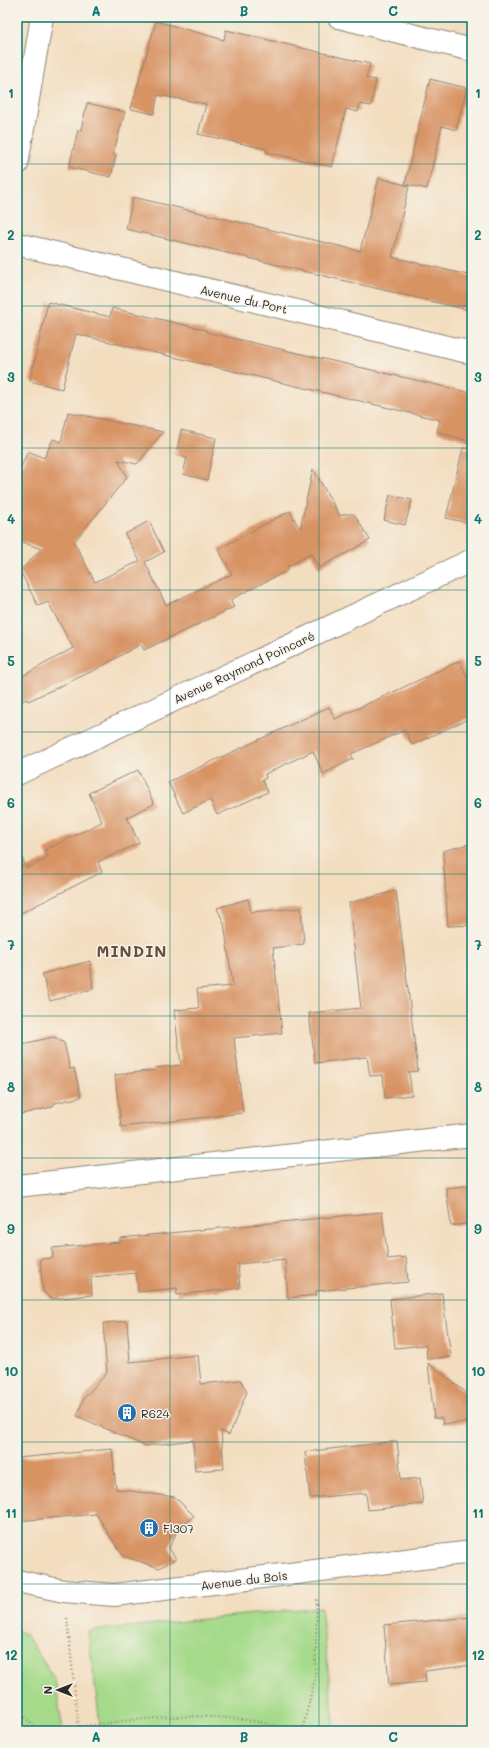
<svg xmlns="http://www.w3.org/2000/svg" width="489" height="1748" viewBox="0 0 489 1748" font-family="Mali,sans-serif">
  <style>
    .green { fill: #a5da8a; stroke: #68825a }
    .building { fill: #d89364 }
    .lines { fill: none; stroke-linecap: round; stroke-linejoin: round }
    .minor-casing { stroke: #8f8475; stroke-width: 24 }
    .path { stroke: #8f8475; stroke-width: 2.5; stroke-dasharray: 1 3; stroke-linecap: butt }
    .minor { stroke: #fff; stroke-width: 22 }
    .grid { fill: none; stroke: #0f766e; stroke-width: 1; stroke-opacity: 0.55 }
    .labels { text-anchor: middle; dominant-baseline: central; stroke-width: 3; stroke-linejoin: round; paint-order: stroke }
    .street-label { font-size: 12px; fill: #2b2b2b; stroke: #f7f3e8 }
    .poi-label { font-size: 12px; fill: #2b2b2b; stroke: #f7f3e8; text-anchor: start }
    .district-label { font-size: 16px; font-weight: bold; letter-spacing: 1px; fill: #684f3f; stroke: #f7f3e8 }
    .neatline { fill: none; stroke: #0f766e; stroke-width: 1.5 }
    .grid-label { font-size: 13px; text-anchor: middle; font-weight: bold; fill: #0f766e }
  </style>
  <rect width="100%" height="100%" fill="#f7f3e8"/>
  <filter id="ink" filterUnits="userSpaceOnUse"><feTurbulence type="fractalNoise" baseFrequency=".025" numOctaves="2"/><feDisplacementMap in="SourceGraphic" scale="8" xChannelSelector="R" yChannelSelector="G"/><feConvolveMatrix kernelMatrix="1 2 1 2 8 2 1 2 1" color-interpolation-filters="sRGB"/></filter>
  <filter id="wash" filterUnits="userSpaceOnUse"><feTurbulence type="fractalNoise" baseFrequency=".012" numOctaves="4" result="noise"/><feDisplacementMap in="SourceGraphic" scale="16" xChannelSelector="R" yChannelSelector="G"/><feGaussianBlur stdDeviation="0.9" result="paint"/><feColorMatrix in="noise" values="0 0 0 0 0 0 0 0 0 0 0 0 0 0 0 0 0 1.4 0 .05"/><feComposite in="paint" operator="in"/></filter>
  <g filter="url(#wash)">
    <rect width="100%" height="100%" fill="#f3ddbf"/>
    <path class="green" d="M321 1607 335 1731H101L88 1631Z
      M17 1630 26 1635 55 1680 63 1731H17Z"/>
    <g id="blocks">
      <path class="building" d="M156 21 224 40 226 30 370 64 366 78 376 80 371 106 360 104 358 112 346 109 332 167 266 152 267 149 198 134 206 104 158 95 154 114 131 109Z
        M430 79 467 88 456 130 442 126 427 189 405 184Z
        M87 103 125 112 113 154 116 155 111 177 69 167 78 130H81Z
        M379 178 409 186 392 257 472 276V311L126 229 133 197 360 251Z
        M48 302 110 317 112 308 206 330V332L472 393V442L437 432 440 420 76 334 62 389 30 381Z
        M68 412 163 432 137 464 118 460 127 477 74 542 95 582 140 561 125 534 149 521 164 552 145 562 166 605 232 574 218 549 290 511 300 529 313 469 340 516 345 514H354L370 540 319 568 311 554 287 567 288 570 230 600 234 607 144 650 141 644 95 670 28 701 27 699 17 703V679L73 648 48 602 38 606 20 571 41 549 17 540V476L28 451 44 458 53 439 61 442Z
        M181 430 216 438 207 480 183 474 187 458 176 455Z
        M463 448 472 449V524L446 518Z
        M390 495 412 500 405 525 384 520Z
        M460 661 472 688V717L412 745 405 730 351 754 353 759 323 774 313 751 265 774 266 778 262 780 268 792 217 815 210 800 183 813 168 782 329 707 335 719Z
        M138 770 154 804 127 817 139 843 98 862 102 872 17 915V848L27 868 48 858 45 850 102 822 89 793Z
        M472 843V925L448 926 443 851Z
        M396 891 418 1071 409 1072 412 1095 385 1098 383 1075 370 1076 367 1057 315 1063 309 1013 361 1008 349 903Z
        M248 899 251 912 301 908 304 944 273 948 282 1033 234 1038 243 1113 121 1127 115 1075 156 1070 155 1068 181 1065 174 1010 199 1008 197 989 233 986 224 923 217 908Z
        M90 961 93 989 50 1001 42 974Z
        M54 1037 64 1043 70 1069 74 1068 81 1097 55 1103 52 1107 17 1115V1078L23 1076 17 1045Z
        M472 1185V1223L451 1226 446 1188Z
        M382 1212 388 1259 406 1257 408 1282 316 1291 317 1295 288 1298 285 1259 238 1264 240 1288 177 1295V1288L138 1292 136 1273 91 1277 92 1295 51 1299 43 1291 40 1259 53 1258 52 1248 120 1242V1238Z
        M442 1293 451 1357 427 1359 426 1345 395 1348 390 1299Z
        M127 1321 130 1362 198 1355 201 1384 241 1380 247 1392 229 1435 221 1431 224 1469 195 1471 193 1440 145 1446 77 1416 84 1398 107 1373 103 1323Z
        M428 1363 472 1397V1422L443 1424 442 1418H434Z
        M397 1441 401 1480 420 1478 423 1504 368 1510 366 1493 310 1498 305 1452Z
        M112 1449 116 1489 175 1497 194 1516 179 1527 169 1548 176 1559 159 1568 123 1556 96 1514 17 1521V1458Z
        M472 1617V1665L425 1671 426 1682 389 1685 384 1625Z"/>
    </g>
  </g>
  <g filter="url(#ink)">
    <use href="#blocks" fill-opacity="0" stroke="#8f8475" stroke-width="1"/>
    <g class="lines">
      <g class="minor-casing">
        <path id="minor" d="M339 17 472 50
          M17 164 42 17
          M17 244 472 353
          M17 774 472 560
          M17 1186 472 1135
          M17 1581 64 1591 114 1595 472 1552"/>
      </g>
      <path class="path" d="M67 1618 79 1731
        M17 1708 38 1731
        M71 1731 78 1727C150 1717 224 1708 294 1731
        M302 1731 315 1679 317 1598"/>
      <use href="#minor" class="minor"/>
    </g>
  </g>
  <path class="grid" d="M170 17V1731M319 17V1731M17 164H472M17 306H472M17 448H472M17 590H472M17 732H472M17 874H472M17 1016H472M17 1158H472M17 1300H472M17 1442H472M17 1584H472"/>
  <defs>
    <g id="building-disc" transform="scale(1)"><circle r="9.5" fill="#1f6fb2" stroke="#f7f3e8"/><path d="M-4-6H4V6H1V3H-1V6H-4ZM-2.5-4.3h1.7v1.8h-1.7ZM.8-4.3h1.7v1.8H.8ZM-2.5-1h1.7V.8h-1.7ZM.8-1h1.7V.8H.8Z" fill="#fff"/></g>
  </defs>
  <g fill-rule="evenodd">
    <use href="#building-disc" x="127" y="1413"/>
    <use href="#building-disc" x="149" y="1528"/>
  </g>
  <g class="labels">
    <g class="street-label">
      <text transform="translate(244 299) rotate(13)">Avenue du Port</text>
      <text transform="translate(244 667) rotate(-25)">Avenue Raymond Poincaré</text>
      <text transform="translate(244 1580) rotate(-7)">Avenue du Bois</text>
    </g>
    <g class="poi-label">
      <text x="141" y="1413">R624</text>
      <text x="163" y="1528">Fl307</text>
    </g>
    <g class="district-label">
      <text x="132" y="950">MINDIN</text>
    </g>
  </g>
  <rect width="489" height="1748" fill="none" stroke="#f7f3e8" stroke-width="44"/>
  <g transform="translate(58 1690) rotate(270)" stroke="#f7f3e8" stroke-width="3" paint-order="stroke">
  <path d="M0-3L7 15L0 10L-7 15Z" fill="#2b2b2b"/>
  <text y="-6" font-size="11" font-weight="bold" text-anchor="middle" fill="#2b2b2b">N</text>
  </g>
  <rect x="22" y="22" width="445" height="1704" class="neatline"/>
  <g class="grid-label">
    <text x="96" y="16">A</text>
    <text x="244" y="16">B</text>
    <text x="393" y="16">C</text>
    <text x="11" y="98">1</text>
    <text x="478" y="98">1</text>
    <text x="11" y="240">2</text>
    <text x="478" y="240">2</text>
    <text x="11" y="382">3</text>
    <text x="478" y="382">3</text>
    <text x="11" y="524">4</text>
    <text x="478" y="524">4</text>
    <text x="11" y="666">5</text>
    <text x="478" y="666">5</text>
    <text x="11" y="808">6</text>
    <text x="478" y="808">6</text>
    <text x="11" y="950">7</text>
    <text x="478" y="950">7</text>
    <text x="11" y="1092">8</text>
    <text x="478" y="1092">8</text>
    <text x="11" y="1234">9</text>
    <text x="478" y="1234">9</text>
    <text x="11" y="1376">10</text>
    <text x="478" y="1376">10</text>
    <text x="11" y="1518">11</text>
    <text x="478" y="1518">11</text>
    <text x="11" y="1660">12</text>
    <text x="478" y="1660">12</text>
    <text x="96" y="1742">A</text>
    <text x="244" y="1742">B</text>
    <text x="393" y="1742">C</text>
  </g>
</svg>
